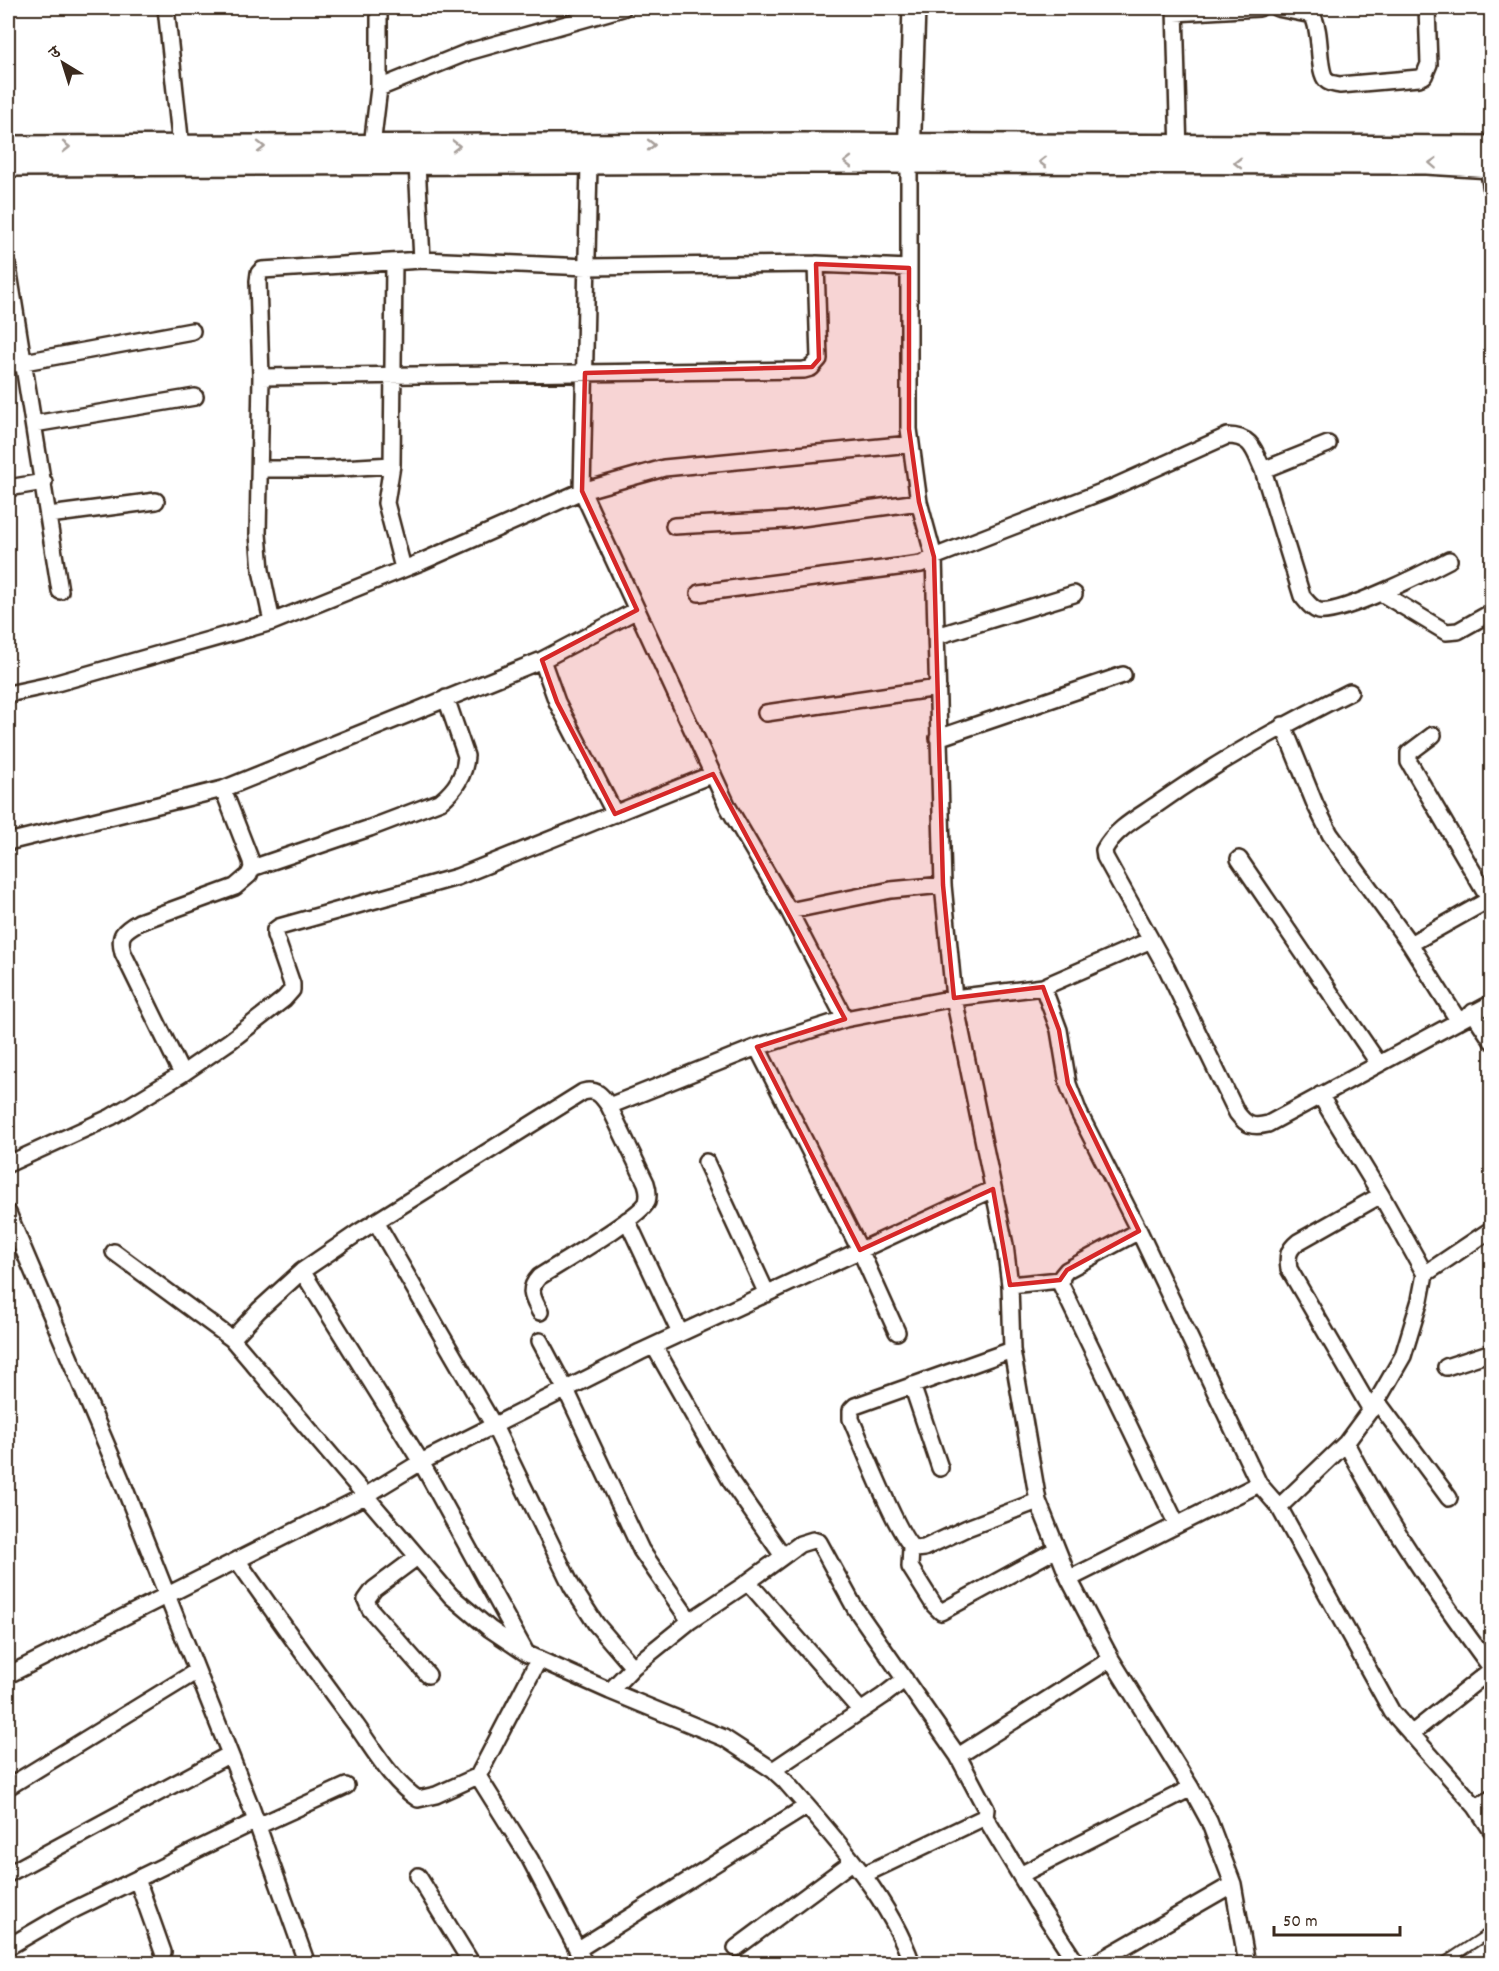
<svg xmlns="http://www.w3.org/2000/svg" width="1499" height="1971" viewBox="0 0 1499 1971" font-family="Dekko,'Playpen Sans Deva',sans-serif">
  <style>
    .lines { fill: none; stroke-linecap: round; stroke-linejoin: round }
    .lane-casing { stroke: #3b2a1e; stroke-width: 12 }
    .street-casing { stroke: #3b2a1e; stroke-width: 20 }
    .secondary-casing { stroke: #3b2a1e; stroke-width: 26 }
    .lane { stroke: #fff; stroke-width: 8 }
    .street { stroke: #fff; stroke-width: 15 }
    .secondary { stroke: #fff; stroke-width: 21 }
    .oneway { stroke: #a79f9a }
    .marked { fill: #d62828; fill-opacity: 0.2; stroke: #d62828; stroke-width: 4.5; stroke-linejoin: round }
  </style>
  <rect width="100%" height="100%" fill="#fff"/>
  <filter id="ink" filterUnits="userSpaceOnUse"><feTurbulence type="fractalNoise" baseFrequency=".0167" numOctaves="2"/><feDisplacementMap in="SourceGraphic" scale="12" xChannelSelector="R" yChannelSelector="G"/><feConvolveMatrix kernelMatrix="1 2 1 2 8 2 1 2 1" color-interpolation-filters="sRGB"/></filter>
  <g filter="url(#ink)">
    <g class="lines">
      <g class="lane-casing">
        <path id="lane" d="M1442 1964 1492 1931"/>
      </g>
      <g class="street-casing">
        <path id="street" d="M166 8 181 147
          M1175 8 1179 154
          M1277 8 1312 15C1323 32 1316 70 1327 81 1330 84 1336 84 1340 85L1419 78 1424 76 1429 64 1427 8
          M1175 13 1259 8
          M379 88 468 52 623 8
          M372 146 379 88V8
          M909 162V429L919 502 934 557 943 885 954 998 1005 1245 1010 1285 1012 1350 1038 1501 1069 1579 1111 1659 1191 1788 1209 1821 1233 1884 1247 1964
          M589 163 582 491 728 807 789 911 845 1019
          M417 164 422 260
          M1488 167 1492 191
          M394 262 392 465 386 503 403 568
          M8 267 60 591
          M8 365 192 331
          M261 377 804 370 811 368 819 359 816 264 909 268
          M34 424 195 397
          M260 469H325L392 465
          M1263 470 1328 444
          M8 488 44 482
          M49 515 156 501
          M674 526 787 520 919 502
          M699 593 921 564 934 557 1109 489 1227 436C1252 436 1254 450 1263 470L1302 596C1307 602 1312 609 1319 611 1341 615 1426 572 1449 560
          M1381 593 1446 632 1458 631 1492 612
          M272 622 261 570 258 534 261 377 258 281 259 273 262 270 422 260 587 267 816 264
          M937 636 1074 594
          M542 660 557 702 615 814
          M1350 692C1283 725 1220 760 1159 803 1139 817 1116 828 1104 850L1105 857 1167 969 1237 1113C1246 1125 1252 1128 1268 1124L1492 1003
          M8 694 50 685 272 622 421 562 582 491 664 468 911 444
          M766 713 938 688
          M1283 725 1315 804 1330 834 1410 944 1458 1020
          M1433 735 1409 753V762L1489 899
          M938 738 1123 675
          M8 842 223 789 542 660 637 610
          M1239 859 1379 1064
          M252 868 370 828 441 801C455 790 465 774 466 756L446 698
          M789 911 891 890 943 885
          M1410 944 1492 898
          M1043 987 1059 1030 1068 1084 1079 1113 1139 1231 1259 1484 1279 1507 1392 1712 1476 1807 1492 1831
          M1473 1012 1492 1041
          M757 1047 860 1250 897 1332
          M182 1074 123 953C118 935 123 931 139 922L235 887 249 875 252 868 251 861 223 789
          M1320 1095 1381 1195 1425 1274
          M609 1106 757 1047 845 1019 954 998 1043 987 1151 940
          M706 1162 767 1294
          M8 1164 111 1117 182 1074 230 1041 284 999 292 990V984L275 935V930L279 927 457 877 713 774
          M8 1213 121 1479 251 1807 307 1964
          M627 1220 680 1333
          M376 1222 494 1426 572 1587 596 1624 633 1667
          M1139 1231 1067 1270 1062 1276 1061 1285 1177 1525
          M114 1252 232 1339 451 1596 490 1629 527 1654 610 1691 724 1738 773 1770 785 1781C831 1834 889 1896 912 1964
          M302 1271 421 1462 525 1651
          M1010 1285 1060 1280
          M232 1339 259 1310 302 1271 359 1232 583 1092C597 1088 602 1096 609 1106L646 1183C648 1189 649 1195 647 1202 639 1218 559 1264 539 1277 527 1290 533 1298 540 1312
          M540 1341 567 1392 641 1550 690 1621
          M654 1346 732 1483 783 1556
          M1012 1350 855 1406 851 1410V1419C860 1439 900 1542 915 1549L924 1548 967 1528 1038 1501
          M1446 1367 1492 1352
          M912 1385 940 1468
          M1377 1401 1449 1498
          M1371 1410 1289 1269C1287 1256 1288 1250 1298 1242L1381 1195
          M1346 1443C1387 1523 1438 1596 1492 1669
          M1279 1507 1346 1443 1377 1401 1403 1356 1420 1300 1425 1274 1492 1229
          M911 1547 910 1567 934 1605 941 1612 1057 1549
          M417 1557 374 1589 366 1600 370 1609 428 1675
          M237 1560C276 1615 315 1671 356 1725 374 1750 392 1782 418 1799L436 1795 478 1776 539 1659
          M1069 1579 1259 1484
          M748 1582 861 1711
          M8 1675 365 1496 421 1462 640 1352 993 1189
          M610 1691 633 1667 690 1621 741 1587 800 1544 813 1540 819 1542 855 1608 958 1756 986 1809 985 1817 1037 1903 1077 1964
          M1411 1734 1492 1669
          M958 1756 1111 1659
          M773 1770 883 1696 905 1679
          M478 1776 530 1859 585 1964
          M8 1787 197 1671
          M1476 1807 1492 1798
          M258 1826 346 1786
          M8 1874 230 1754
          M863 1875 985 1817
          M1020 1875 1191 1788
          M418 1876 472 1964
          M137 1879 163 1952
          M8 1947 63 1915 256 1821
          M736 1948 852 1862
          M577 1950 807 1806
          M1094 1964 1233 1884"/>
      </g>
      <g class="secondary-casing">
        <path id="secondary" d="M8 147 797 144 1492 147
          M909 159 914 8
          M8 165 806 162 1426 163 1492 167"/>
      </g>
      <use href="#lane" class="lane"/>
      <use href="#street" class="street"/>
      <use href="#secondary" class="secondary"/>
    </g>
    <defs><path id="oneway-chevron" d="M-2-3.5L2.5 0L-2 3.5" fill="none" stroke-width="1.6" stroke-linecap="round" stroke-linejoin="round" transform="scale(1.5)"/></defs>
    <g class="oneway">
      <use href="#oneway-chevron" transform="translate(651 145)"/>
      <use href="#oneway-chevron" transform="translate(456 146)"/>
      <use href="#oneway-chevron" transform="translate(66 147)"/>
      <use href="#oneway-chevron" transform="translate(261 147)"/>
      <use href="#oneway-chevron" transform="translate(848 162) rotate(-180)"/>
      <use href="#oneway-chevron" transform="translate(1043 162) rotate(-180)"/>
      <use href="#oneway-chevron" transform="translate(1238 163) rotate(-180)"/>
      <use href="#oneway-chevron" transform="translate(1433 163) rotate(-177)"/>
    </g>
  </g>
  <path class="marked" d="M816 264 909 268V429L919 502 934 557 943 885 954 998 1043 987 1059 1030 1068 1084 1139 1231 1067 1270 1060 1280 1010 1285 993 1189 860 1250 757 1047 845 1019 713 774 615 814 557 702 542 660 637 610 582 491 585 373 812 367 819 359Z"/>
  <rect width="1499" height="1971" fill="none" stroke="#fff" stroke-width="30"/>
  <rect x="15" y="15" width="1469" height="1941" fill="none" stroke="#3b2a1e" stroke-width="2" filter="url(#ink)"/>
  <g transform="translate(63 63) rotate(322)" stroke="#ffffff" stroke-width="4.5" paint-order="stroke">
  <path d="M0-4.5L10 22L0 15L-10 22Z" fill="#3b2a1e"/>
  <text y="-9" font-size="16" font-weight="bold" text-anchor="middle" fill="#3b2a1e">उ</text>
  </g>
  <path d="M1274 1926v9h126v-9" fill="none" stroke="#3b2a1e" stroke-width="3"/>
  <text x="1283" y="1926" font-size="18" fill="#3b2a1e" stroke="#ffffff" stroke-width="4.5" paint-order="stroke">50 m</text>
</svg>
